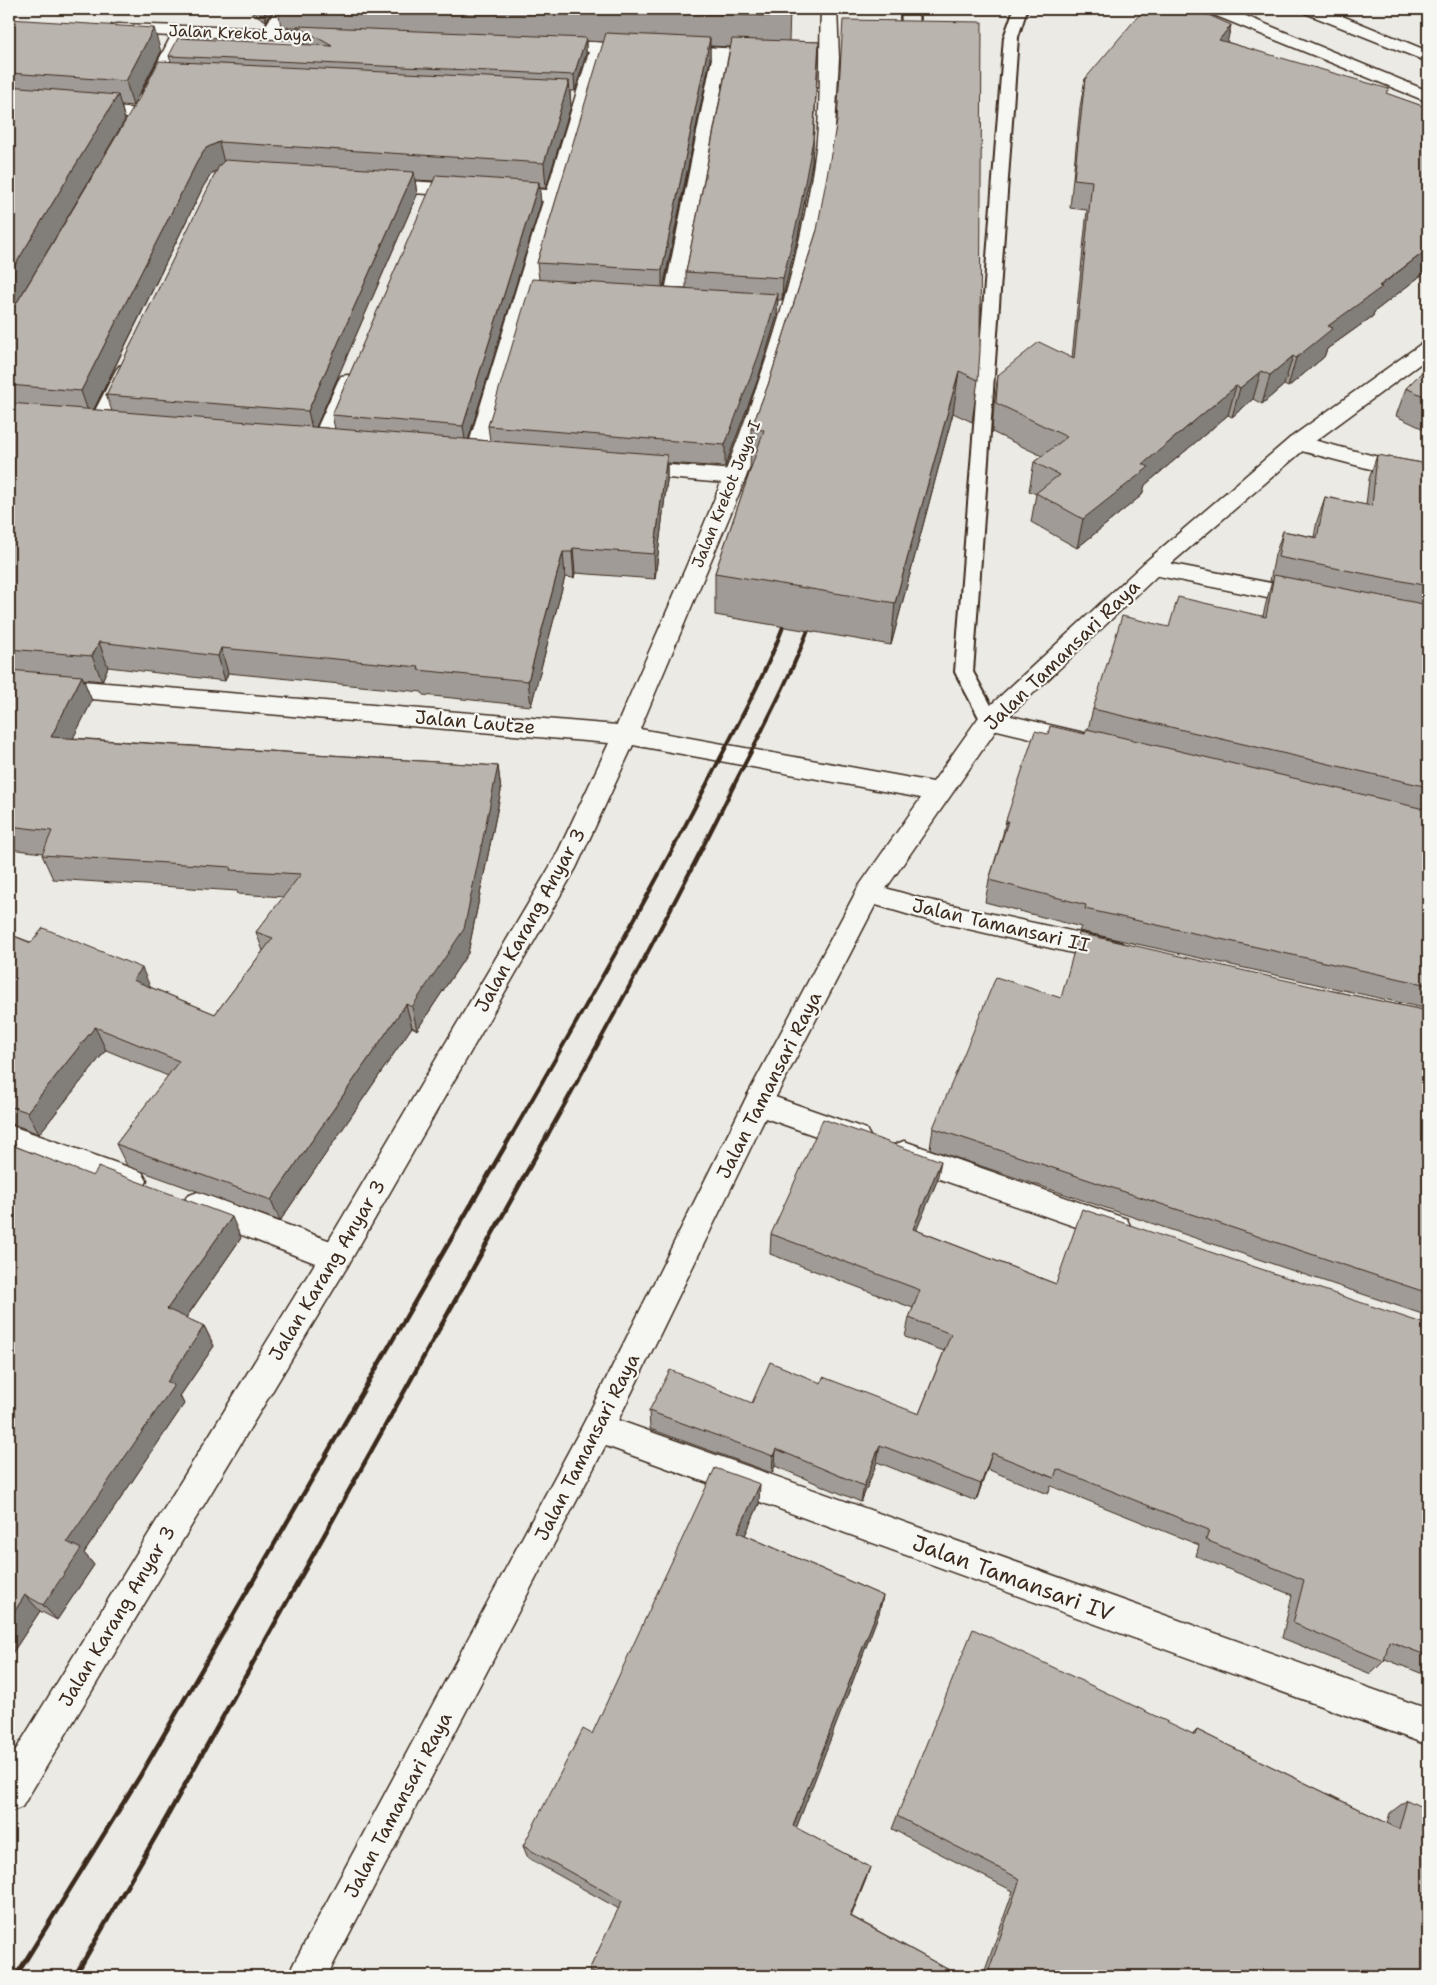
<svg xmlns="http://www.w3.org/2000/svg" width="1437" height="1985" viewBox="0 0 1437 1985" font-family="'Shantell Sans',sans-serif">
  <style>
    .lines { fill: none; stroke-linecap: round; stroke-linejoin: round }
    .service-casing { stroke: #3b2a1e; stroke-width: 4 }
    .minor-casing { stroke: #3b2a1e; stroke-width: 3 }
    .tertiary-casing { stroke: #3b2a1e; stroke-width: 3 }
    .secondary-casing { stroke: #3b2a1e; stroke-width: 3 }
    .service { fill: #f6f6f2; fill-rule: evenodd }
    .minor { fill: #f6f6f2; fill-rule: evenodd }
    .tertiary { fill: #f6f6f2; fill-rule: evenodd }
    .secondary { fill: #f6f6f2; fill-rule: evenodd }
    .rail-far2 { stroke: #3b2a1e; stroke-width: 2.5 }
    .rail-far1 { stroke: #3b2a1e; stroke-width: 4 }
    .rail { stroke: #3b2a1e; stroke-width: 4.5 }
    .wall { fill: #a09b96; stroke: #3b2a1e; fill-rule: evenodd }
    .shaded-wall { fill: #827e7a; stroke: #3b2a1e }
    .building { fill: #bab4ae; stroke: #3b2a1e }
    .labels { text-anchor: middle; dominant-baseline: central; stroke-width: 4.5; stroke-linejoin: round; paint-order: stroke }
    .far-street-label { font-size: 16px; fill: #3b2a1e; stroke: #f6f6f2 }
    .street-label { font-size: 19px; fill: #3b2a1e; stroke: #f6f6f2 }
    .near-street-label { font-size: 22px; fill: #3b2a1e; stroke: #f6f6f2 }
  </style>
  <rect width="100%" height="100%" fill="#ebeae5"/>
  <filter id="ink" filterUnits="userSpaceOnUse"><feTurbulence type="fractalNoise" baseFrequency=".02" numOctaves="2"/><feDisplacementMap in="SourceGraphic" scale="10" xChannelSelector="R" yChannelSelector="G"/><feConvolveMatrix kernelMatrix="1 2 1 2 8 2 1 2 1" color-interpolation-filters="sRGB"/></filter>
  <g filter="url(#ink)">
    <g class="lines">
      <g class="service-casing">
        <path id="service" d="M276 9H290L273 36H263L261 33Z
          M1014 9H1027L1018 37 973 672 999 720 997 725 990 727 983 725 955 672 1004 37Z"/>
      </g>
      <g class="minor-casing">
        <path id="minor" d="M118 24 337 31 343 32 346 36 343 40 337 41 188 36 159 95 156 99 150 100 144 99 141 95 171 36 112 33 109 29 112 25Z
          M550 40 766 50 772 51 775 55 772 59 766 60 730 59 683 301 680 305 673 307 666 305 663 301 712 58 606 53 487 456 484 461 476 463 468 461 465 456 543 201 379 191 372 189 370 185 372 181 379 179 547 190 589 52 544 49 541 45 544 41Z
          M87 105 140 109 146 110 149 114 146 118 140 119 81 114 78 110 81 106Z
          M126 364 133 366 136 370 109 426 106 431 98 433 90 431 87 426 116 370 119 366Z
          M348 375 355 376 358 381 332 444 329 449 321 451 313 449 310 444 338 381 341 376Z
          M1298 436 1428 470V484L1290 448 1287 443 1290 438Z
          M631 462 735 470 743 472 746 477 743 482 735 484 623 474 620 469 623 464Z
          M1152 560 1307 590 1315 592 1319 598 1315 604 1307 606 1144 573 1141 568 1144 563Z
          M990 711 1084 733 1093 736 1096 742 1093 748 1084 751 981 726 978 720 981 714Z
          M868 883 920 898 1112 940 1122 943 1126 951 1122 959 1112 962 920 918 859 900 855 893 859 886Z
          M758 1091 866 1129 871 1138 866 1147 856 1150 748 1112 744 1103 748 1094Z
          M9 1125 142 1172 147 1181 142 1190 132 1194 9 1149Z
          M904 1141 1127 1219 1131 1228 1127 1237 1116 1241 894 1163 889 1154 894 1145Z
          M198 1192 347 1247 351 1257 347 1267 336 1271 187 1214 183 1205 187 1196Z
          M598 1413 1428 1709V1745L587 1439 582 1428 587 1417Z"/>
      </g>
      <g class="tertiary-casing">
        <path id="tertiary" d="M821 9H837L839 58 833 162 813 272 765 427 746 477 640 729 933 782 981 714 1144 563 1290 438 1421 344 1428 342V358L1306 448 1160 573 999 726 878 900 769 1110 609 1439 327 1976H288L294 1963 587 1417 748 1094 859 886 921 798 633 745 576 868 347 1267 22 1807 9 1812V1761L325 1247 555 858 609 743 9 692V675L617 725C696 543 784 361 814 163 822 113 819 60 821 9Z"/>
      </g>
      <g class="secondary-casing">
        <path id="secondary" d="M1207 9H1229L1428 91V102L1209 13Z
          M1303 9H1325L1428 51V62L1305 13Z"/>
      </g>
      <use href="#service" class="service"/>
      <use href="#minor" class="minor"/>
      <use href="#tertiary" class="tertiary"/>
      <use href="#secondary" class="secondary"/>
      <path class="rail-far2" d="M900 9 901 35
        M919 9 921 36"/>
      <path class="rail-far1" d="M511 1136C580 1016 649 897 712 774 739 721 769 669 788 613
        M547 1136C612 1020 675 904 734 785 762 730 792 675 813 617"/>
      <path class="rail" d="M16 1976 140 1776 512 1134
        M75 1976 168 1815 548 1134"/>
    </g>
    <path class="wall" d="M246 9H275L266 21Z
      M278 9H790L789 41 819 42 812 163 798 236 782 300H778L777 316 758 379 725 467 667 463V480L655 579 575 573 574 578 565 577 531 706 423 695 422 692 228 673 225 681 108 667 102 681 83 679 92 701 73 738 498 766 501 791 468 953 417 1030 412 1027 280 1221 127 1166 116 1144 168 1076 106 1050 39 1134 10 1123 9 1124V934L150 987 215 1014 263 951 256 932 284 897 238 894 237 891 53 879 42 855 43 853 9 849V19L161 52 133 106 121 105 125 120 11 313 171 62 169 56 306 45 300 41 297 27H281ZM586 41 604 42 537 263 539 279 488 426 490 441 468 439 541 203 539 188H546L571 106 570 91H575L586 54ZM710 46 730 47 686 272V288L664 287 710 60ZM217 171 106 395 112 411 94 410 203 187 212 173ZM415 180 434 181 332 415 335 429 316 427 417 195Z
      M1415 9H1428V14Z
      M1231 25 1227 42 1387 94 1428 108V270L1374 312 1373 316 1327 349 1324 357 1288 387 1284 385 1262 404 1253 399 1232 417 1228 415 1145 485 1142 495 1077 548 1031 522 1036 494 1029 491 1034 462 1042 456 992 432 994 404 998 375 1072 358 1087 210 1070 208 1080 107 1085 79Z
      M817 230 978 380 972 422 953 413 891 645 715 615V573L750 471 751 429 768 385Z
      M1428 366V431L1396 416 1406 388Z
      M1377 455 1428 464V1009L1079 931 1081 927 985 902 989 880 1003 834 1006 820 1048 734H1085L1088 729 1093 709 1169 627 1263 616 1267 599 1272 581H1270L1275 555 1283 531 1314 537 1317 521 1325 497 1366 505 1369 479Z
      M1333 991 1428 1011V1316L930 1149 933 1128 1061 998Z
      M17 1147 241 1238 186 1318 204 1326 214 1346 180 1396 184 1404 84 1553 94 1565 57 1620 40 1611 9 1658Z
      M937 1181 916 1230 1056 1284 1428 1325V1676L1385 1659 1384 1661 1371 1674 1282 1638 1292 1595 1196 1556 1199 1545 1051 1486 1048 1494 987 1469 976 1501 877 1462 861 1502 775 1466 772 1473 650 1429 649 1411 752 1403 821 1383 919 1414 944 1351 905 1337 909 1318 913 1308 770 1254 771 1234Z
      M759 1504 745 1535 883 1596 879 1613 796 1828 870 1867 866 1879 851 1916 960 1976H592L589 1970 619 1909 528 1858 523 1846 592 1734Z
      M1197 1730 1387 1823 1390 1813 1407 1800 1428 1976H983L1013 1891 892 1829 897 1816 1193 1734Z"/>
    <path class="shaded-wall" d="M264 9H275L266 21Z
      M1231 25 1225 53 1219 40Z
      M154 28 161 52 133 106 126 81Z
      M586 38V54L575 91 574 75Z
      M710 38V60L662 293V270Z
      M819 42 812 163 798 236 782 300 783 278Z
      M569 81 571 106 546 188 544 163Z
      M118 95 125 120 9 316V275Z
      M219 142 225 167 212 173 203 187 90 417 81 391 197 162 206 148Z
      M414 172 417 195 313 434 308 411Z
      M539 182 541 203 466 447 463 426Z
      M1428 249V270L1374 312 1373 316 1327 349 1324 357 1288 387 1296 358 1328 326Z
      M778 294 777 316 758 379 725 467V445Z
      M1293 356 1284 385 1262 404 1270 375Z
      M959 371 953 413 891 645 895 603Z
      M1261 371 1253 399 1232 417 1240 388Z
      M1236 386 1228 415 1145 485 1142 495 1077 548 1083 519 1143 464Z
      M667 455V480L655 579 654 554Z
      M573 548 575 573 574 578 572 552Z
      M563 552 565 577 531 706 528 681Z
      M99 642 108 667 102 681 92 656Z
      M221 648 228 673 225 681 218 656Z
      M82 676 92 701 61 762 51 737Z
      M498 766 501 791 468 953 417 1030 412 1007Z
      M142 968 152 991 133 980Z
      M406 1004 412 1027 280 1221 271 1200Z
      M95 1027 106 1050 39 1134 27 1112Z
      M9 1134 22 1156 9 1151Z
      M941 1161 937 1181 909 1248 913 1229Z
      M232 1217 241 1238 178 1329 167 1309Z
      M204 1326 214 1346 180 1396 184 1404 84 1553 94 1565 57 1620 43 1605 67 1542 167 1382Z
      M880 1445 877 1462 861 1502 864 1486Z
      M776 1449 775 1466 772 1473 773 1456Z
      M992 1453 987 1469 976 1501 981 1484Z
      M760 1484 759 1504 738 1551V1532Z
      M25 1595 40 1611 9 1658V1620Z
      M883 1596 879 1613 792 1839 793 1826Z
      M870 1867 866 1879 847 1927 850 1916Z"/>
    <path class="building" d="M603 9H790V17Z
      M1144 9H1195L1231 25 1219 40 1389 89 1386 93 1428 108V249L1379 286 1382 287 1328 326 1333 328 1296 358 1293 356 1270 375 1261 371 1240 388 1236 386 1143 464 1149 467 1083 519 1036 493 1059 475 1034 462 1067 437 996 403 998 375 1039 342 1074 359 1092 181 1074 179 1085 79Z
      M9 19 154 28 126 81 9 73Z
      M843 20 982 22 980 351 978 380 959 371 895 603 715 573 764 430 751 429 768 385 817 230 837 121Z
      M297 26 586 38 574 75 169 56 178 38 332 46Z
      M606 33 710 38 662 270 537 263Z
      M732 39 819 42 813 140 799 214 783 278 686 272Z
      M159 61 569 81 544 163 219 142 206 148 197 162 81 391 9 385V315L12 311 144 90Z
      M9 86 118 95 9 275Z
      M225 160 414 172 308 411 106 395 219 166Z
      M436 175 539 182 463 426 332 415Z
      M532 279 778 294 758 357 725 445 488 426Z
      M1428 366V398L1406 388Z
      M9 403 667 455 654 554 573 548 572 552H563L528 681 418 670 419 667 221 648 218 656 99 642 92 656 9 649Z
      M1377 455 1428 464V586L1278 557 1283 531 1317 538 1325 497 1372 506Z
      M1274 575 1428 605V787L1093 709 1122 616 1169 627 1178 597 1266 617Z
      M9 670 82 676 51 737 498 766 464 929 412 1007 406 1004 271 1200 116 1144 179 1061 95 1027 27 1112 9 1106V934L31 943 43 928 142 968 133 980 215 1014 273 938 256 932 301 874 230 870 231 867 42 855 52 831 9 826Z
      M1050 726 1085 734 1087 729 1428 810V985L1085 909 1086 905 989 880 1008 821 1006 820 1035 731 1048 734Z
      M1079 933 1333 991 1428 1011V1293L933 1128 996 977 1061 998Z
      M823 1119 941 1161 913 1229 1056 1284 1082 1209 1428 1325V1656L1389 1641 1384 1661 1293 1623 1304 1580 1206 1540 1209 1530 1057 1469 1054 1478 992 1453 981 1484 880 1445 864 1486 776 1449 773 1456 649 1411 670 1370 752 1403 770 1362 821 1383 823 1377 919 1414 951 1334 909 1318 920 1290 771 1234Z
      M9 1144 93 1176 99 1167 232 1217 167 1309 204 1326 167 1382 174 1385 67 1542 81 1549 43 1605 25 1595 9 1620Z
      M715 1468 760 1484 738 1532 883 1596 793 1826 870 1867 850 1916 960 1976H601L589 1970 622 1901 523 1846 583 1729 592 1734Z
      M973 1629 1195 1735 1197 1730 1399 1829 1407 1800 1428 1810V1976H987L1020 1879 897 1816Z"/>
  </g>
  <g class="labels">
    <g class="far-street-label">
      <text transform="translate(240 33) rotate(2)">Jalan Krekot Jaya</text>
      <text transform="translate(726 494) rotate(-68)">Jalan Krekot Jaya I</text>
    </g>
    <g class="street-label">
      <text transform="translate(1062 655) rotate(-44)">Jalan Tamansari Raya</text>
      <text transform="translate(475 722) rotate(5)">Jalan Lautze</text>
      <text transform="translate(530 920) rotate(-61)">Jalan Karang Anyar 3</text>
      <text transform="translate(1001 925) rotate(13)">Jalan Tamansari II</text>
      <text transform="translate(769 1085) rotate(-63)">Jalan Tamansari Raya</text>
      <text transform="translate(327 1270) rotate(-59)">Jalan Karang Anyar 3</text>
      <text transform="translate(587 1447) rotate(-63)">Jalan Tamansari Raya</text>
      <text transform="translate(117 1616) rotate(-59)">Jalan Karang Anyar 3</text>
      <text transform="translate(398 1805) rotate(-62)">Jalan Tamansari Raya</text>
    </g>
    <g class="near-street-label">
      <text transform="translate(1013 1578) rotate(20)">Jalan Tamansari IV</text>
    </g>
  </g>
  <rect width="1437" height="1985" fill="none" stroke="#f6f6f2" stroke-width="30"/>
  <rect x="15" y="15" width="1407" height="1955" fill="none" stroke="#3b2a1e" stroke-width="2" filter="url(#ink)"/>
</svg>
